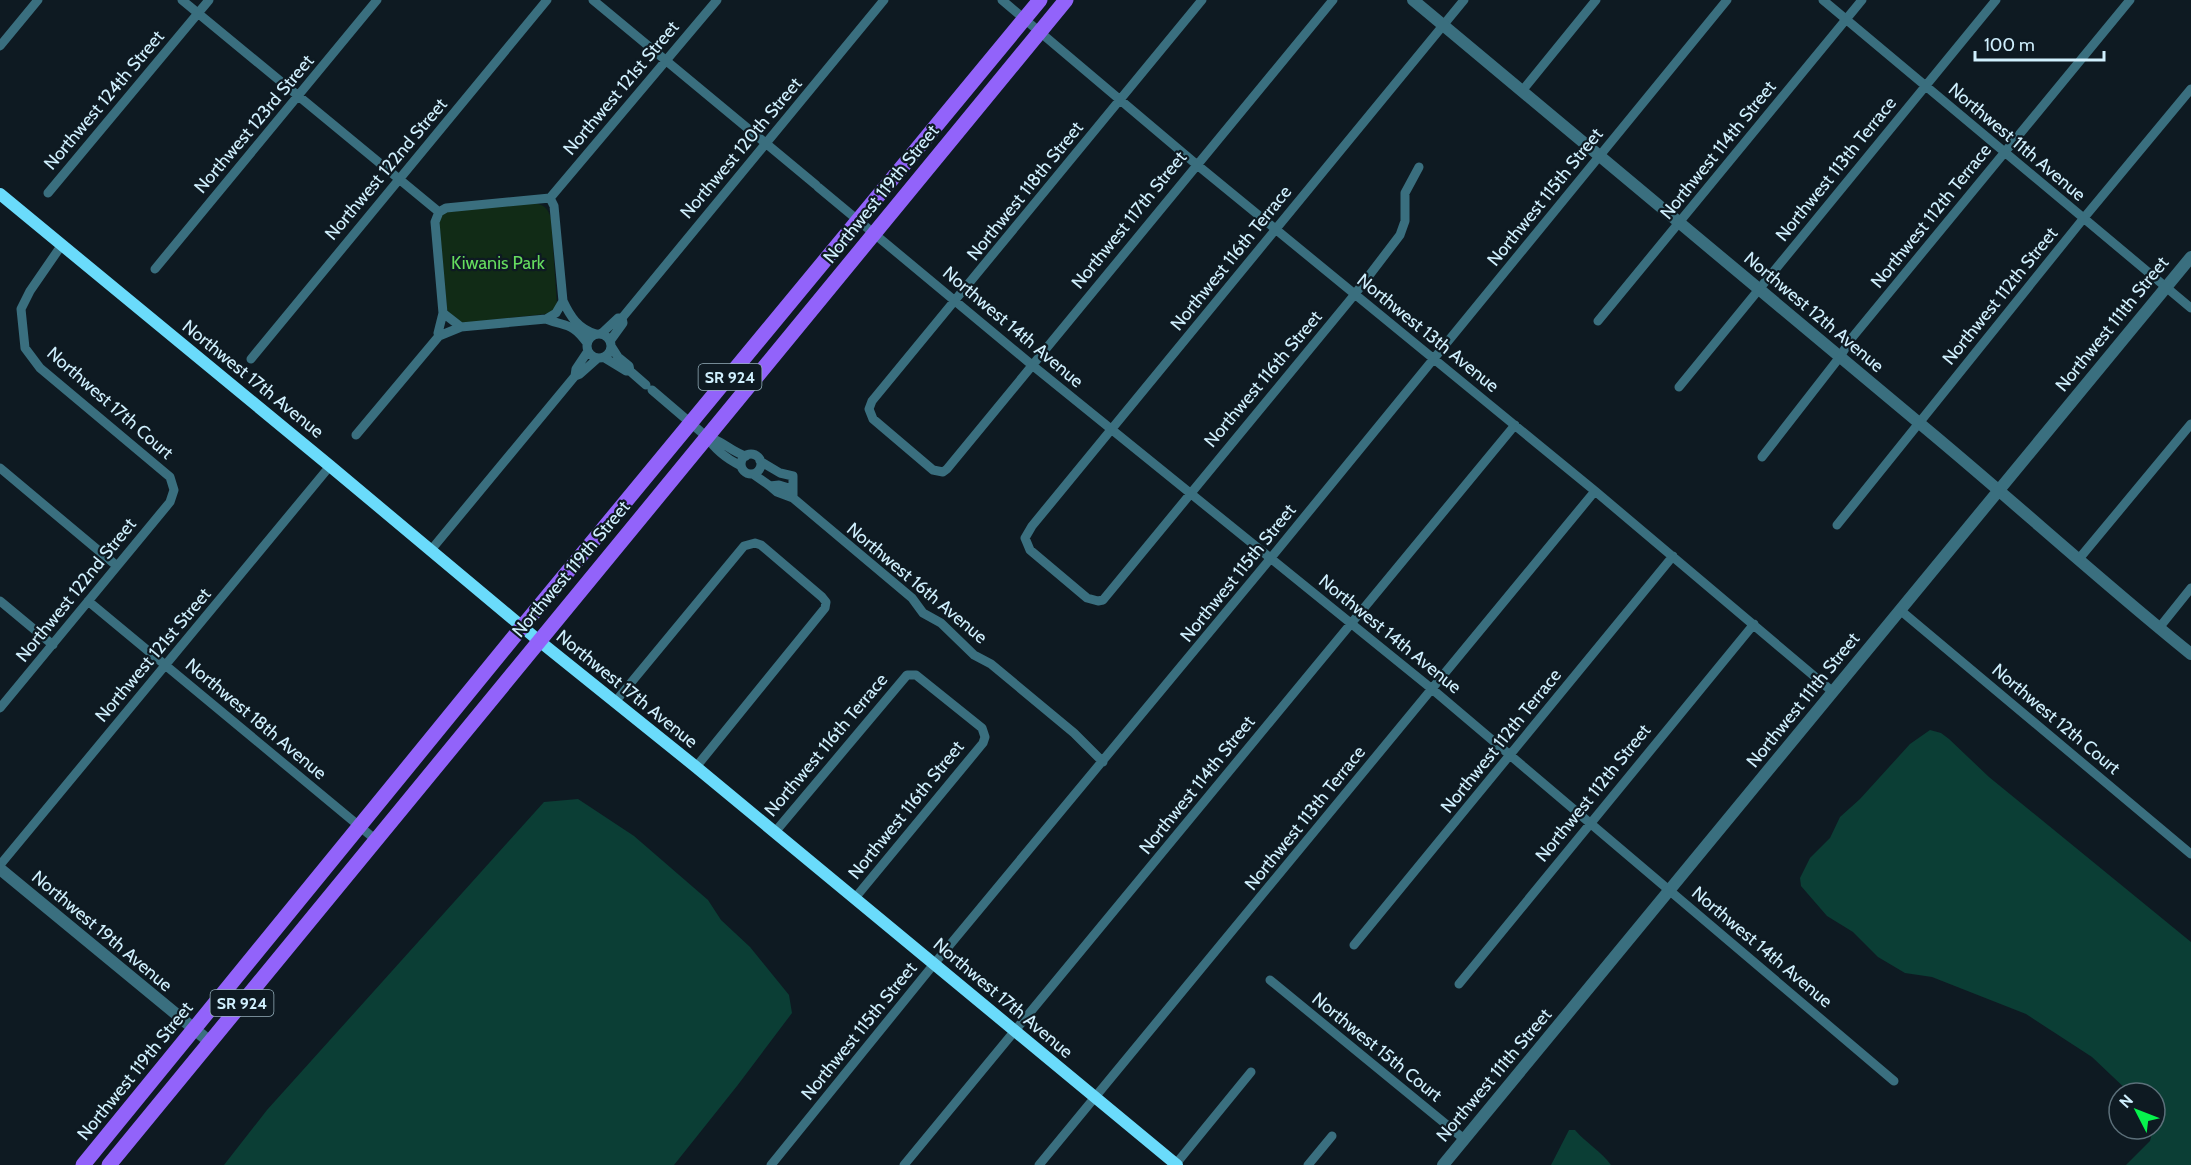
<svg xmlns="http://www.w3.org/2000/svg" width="2191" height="1165" viewBox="0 0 2191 1165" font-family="Cabin,sans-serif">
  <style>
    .green { fill: #112b16 }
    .water { fill: #0b3e35 }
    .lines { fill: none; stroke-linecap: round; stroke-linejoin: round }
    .minor { stroke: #3a6f7f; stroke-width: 9 }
    .tertiary { stroke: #3a6f7f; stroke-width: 12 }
    .secondary { stroke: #6adbfb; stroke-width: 12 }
    .trunk { stroke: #9263fa; stroke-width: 15 }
    .labels { text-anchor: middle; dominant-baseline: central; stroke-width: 4.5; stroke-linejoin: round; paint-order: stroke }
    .shield { fill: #0e1a22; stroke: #96b0bc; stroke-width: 1.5 }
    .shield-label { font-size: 16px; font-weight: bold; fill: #d0f0fe }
    .street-label { font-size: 18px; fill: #d0f0fe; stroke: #0e1a22 }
    .park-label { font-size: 18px; fill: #65dc5e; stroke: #0e1a22 }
  </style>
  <rect width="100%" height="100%" fill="#0e1a22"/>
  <path class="green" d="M534 203C544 205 547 207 551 218L557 305 553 311 545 314 463 323C454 320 450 317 447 309L439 221 441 215 447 212Z"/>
  <path class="water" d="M1930 730 1941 733 1949 739 1989 777 2191 942V1165H2126L2150 1141 2153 1129H2155V1093H2130L2092 1057 2026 1014 1932 977 1905 973 1878 957 1853 932 1827 916 1801 886 1800 878 1810 858 1830 838 1840 817 1860 799 1910 744Z
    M578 799 634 836 708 900 721 920 750 947 789 995 792 1013 737 1086 674 1165H224L267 1110 544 802Z
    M1569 1130H1575C1586 1143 1601 1151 1611 1165H1551Z"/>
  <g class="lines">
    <path class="minor" d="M182 0 439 212
      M593 0 816 185
      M1002 0 1196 164 1595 491 1833 692
      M1202 0 872 401 869 409 873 419 933 470 943 472 947 469 1333 0
      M1823 0 2191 308
      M0 46 38 0
      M1522 91 1596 0
      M1419 167 1405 193V221L1400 235 1355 294 1103 600 1098 601 1087 598 1030 550 1025 538 1032 526 1464 0
      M818 187 1032 365 1432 689 1894 1081
      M48 193 209 0
      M550 198 446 208 439 212 435 222 443 313 461 327 546 319C566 327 572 322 587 343
      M550 198 717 0
      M550 198 554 206 563 301C570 316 578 329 596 334
      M155 269 377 0
      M546 319 556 313 563 301
      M1598 321 1862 0
      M587 346a12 12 0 1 1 24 0a12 12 0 1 1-24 0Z
      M601 334 618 318H622L884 0
      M439 336 438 333 443 313
      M610 341 623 323 622 318
      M611 346 618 357 629 366 630 371 646 385
      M603 357 626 371H630
      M251 359 547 0
      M575 376 580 374 598 358
      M1679 387 1996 0
      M652 390 707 437C715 450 727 459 741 466
      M356 435 439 336 461 327
      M707 437C722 440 731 452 746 456
      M741 464a10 10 0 1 1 20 0a10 10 0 1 1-20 0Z
      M1762 457 1839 358 1851 339 2130 0
      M760 461 780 473 793 476V498L912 598 923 613 941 623 974 655 991 664 1074 733 1103 762
      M0 468 117 566
      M753 474 770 486 779 485 792 489
      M770 486 777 492 793 498
      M1837 525 2083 219 2191 89
      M431 550 575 376 576 369 588 351
      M2078 560 2191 424
      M0 601 53 645
      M88 601 376 840
      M1900 610 2191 854
      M2159 628 2191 588
      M615 702 744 546 755 543 761 545 822 597 826 602 825 608 696 767
      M0 708 170 502 174 490 170 477 40 368 25 348 21 309 30 291 61 246
      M775 832 907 675H916L982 728 985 737 983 743 855 898
      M0 865 330 466
      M1354 945 1673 556
      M1270 980 1464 1139
      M1459 984 1754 624
      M771 1165 934 964 1270 559 1727 0
      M904 1165 1515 425
      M1039 1165 1595 491
      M1175 1165 1251 1072
      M1308 1165 1332 1136"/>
    <path class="tertiary" d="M1413 0C1582 140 1749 282 1918 422 2010 498 2098 579 2191 654
      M0 869 210 1042
      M1443 1165 2191 257"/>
    <path class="secondary" d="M0 194 330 466 538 640 696 767 1177 1165"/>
    <path class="trunk" d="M83 1165 522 627 1040 0
      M109 1165 1066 0"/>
  </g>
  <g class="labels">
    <g class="shield">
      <rect x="698.5" y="364" width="63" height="26" rx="4.5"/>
      <rect x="210.5" y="990" width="63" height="26" rx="4.5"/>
    </g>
    <g class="shield-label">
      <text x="730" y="377">SR 924</text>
      <text x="242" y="1003">SR 924</text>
    </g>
    <g class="street-label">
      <text transform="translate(621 88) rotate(-50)">Northwest 121st Street</text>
      <text transform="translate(104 100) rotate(-50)">Northwest 124th Street</text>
      <text transform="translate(254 124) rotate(-50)">Northwest 123rd Street</text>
      <text transform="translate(2017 142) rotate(40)">Northwest 11th Avenue</text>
      <text transform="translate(741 148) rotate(-50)">Northwest 120th Street</text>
      <text transform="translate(1718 150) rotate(-51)">Northwest 114th Street</text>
      <text transform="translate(386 169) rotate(-50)">Northwest 122nd Street</text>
      <text transform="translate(1836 169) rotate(-51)">Northwest 113th Terrace</text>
      <text transform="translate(1025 191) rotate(-51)">Northwest 118th Street</text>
      <text transform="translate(881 194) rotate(-51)">Northwest 119th Street</text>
      <text transform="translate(1545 197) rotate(-51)">Northwest 115th Street</text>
      <text transform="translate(1931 216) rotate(-51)">Northwest 112th Terrace</text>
      <text transform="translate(1129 220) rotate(-51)">Northwest 117th Street</text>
      <text transform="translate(1231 258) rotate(-51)">Northwest 116th Terrace</text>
      <text transform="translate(2000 296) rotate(-51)">Northwest 112th Street</text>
      <text transform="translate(1814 312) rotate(40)">Northwest 12th Avenue</text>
      <text transform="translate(2112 324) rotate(-51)">Northwest 111th Street</text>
      <text transform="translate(1013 327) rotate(40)">Northwest 14th Avenue</text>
      <text transform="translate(1428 333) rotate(39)">Northwest 13th Avenue</text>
      <text transform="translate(253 379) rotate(39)">Northwest 17th Avenue</text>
      <text transform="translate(1263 379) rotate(-50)">Northwest 116th Street</text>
      <text transform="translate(110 403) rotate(41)">Northwest 17th Court</text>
      <text transform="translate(571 569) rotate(-50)">Northwest 119th Street</text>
      <text transform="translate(1238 573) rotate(-51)">Northwest 115th Street</text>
      <text transform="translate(917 583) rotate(40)">Northwest 16th Avenue</text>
      <text transform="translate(76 590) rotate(-51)">Northwest 122nd Street</text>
      <text transform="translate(1390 634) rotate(39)">Northwest 14th Avenue</text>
      <text transform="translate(153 655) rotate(-50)">Northwest 121st Street</text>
      <text transform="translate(627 689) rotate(39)">Northwest 17th Avenue</text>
      <text transform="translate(1803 700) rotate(-51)">Northwest 111th Street</text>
      <text transform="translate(256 719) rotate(40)">Northwest 18th Avenue</text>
      <text transform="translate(2056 719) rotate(40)">Northwest 12th Court</text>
      <text transform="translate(1501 741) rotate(-51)">Northwest 112th Terrace</text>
      <text transform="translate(826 745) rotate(-50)">Northwest 116th Terrace</text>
      <text transform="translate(1197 785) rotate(-51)">Northwest 114th Street</text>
      <text transform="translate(1593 793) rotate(-51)">Northwest 112th Street</text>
      <text transform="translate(906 810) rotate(-51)">Northwest 116th Street</text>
      <text transform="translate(1305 818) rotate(-51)">Northwest 113th Terrace</text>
      <text transform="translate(102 931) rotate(40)">Northwest 19th Avenue</text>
      <text transform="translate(1762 947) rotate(40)">Northwest 14th Avenue</text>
      <text transform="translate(1003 998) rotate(40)">Northwest 17th Avenue</text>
      <text transform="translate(859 1031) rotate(-51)">Northwest 115th Street</text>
      <text transform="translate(1377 1047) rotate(39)">Northwest 15th Court</text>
      <text transform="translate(135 1071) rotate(-51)">Northwest 119th Street</text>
      <text transform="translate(1494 1075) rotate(-50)">Northwest 111th Street</text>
    </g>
    <g class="park-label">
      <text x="498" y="263">Kiwanis Park</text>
    </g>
  </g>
  <g transform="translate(2137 1111) rotate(312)"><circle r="28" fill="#0e1a22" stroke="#5c707a" stroke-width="1.5"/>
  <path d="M0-4.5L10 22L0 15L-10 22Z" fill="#07f34d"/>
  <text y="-9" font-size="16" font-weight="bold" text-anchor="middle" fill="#d0f0fe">N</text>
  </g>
  <path d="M1975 51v9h129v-9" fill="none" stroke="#d0f0fe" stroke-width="3"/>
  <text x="1984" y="51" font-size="18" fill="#d0f0fe" stroke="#0e1a22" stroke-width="4.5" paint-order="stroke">100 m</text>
</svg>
